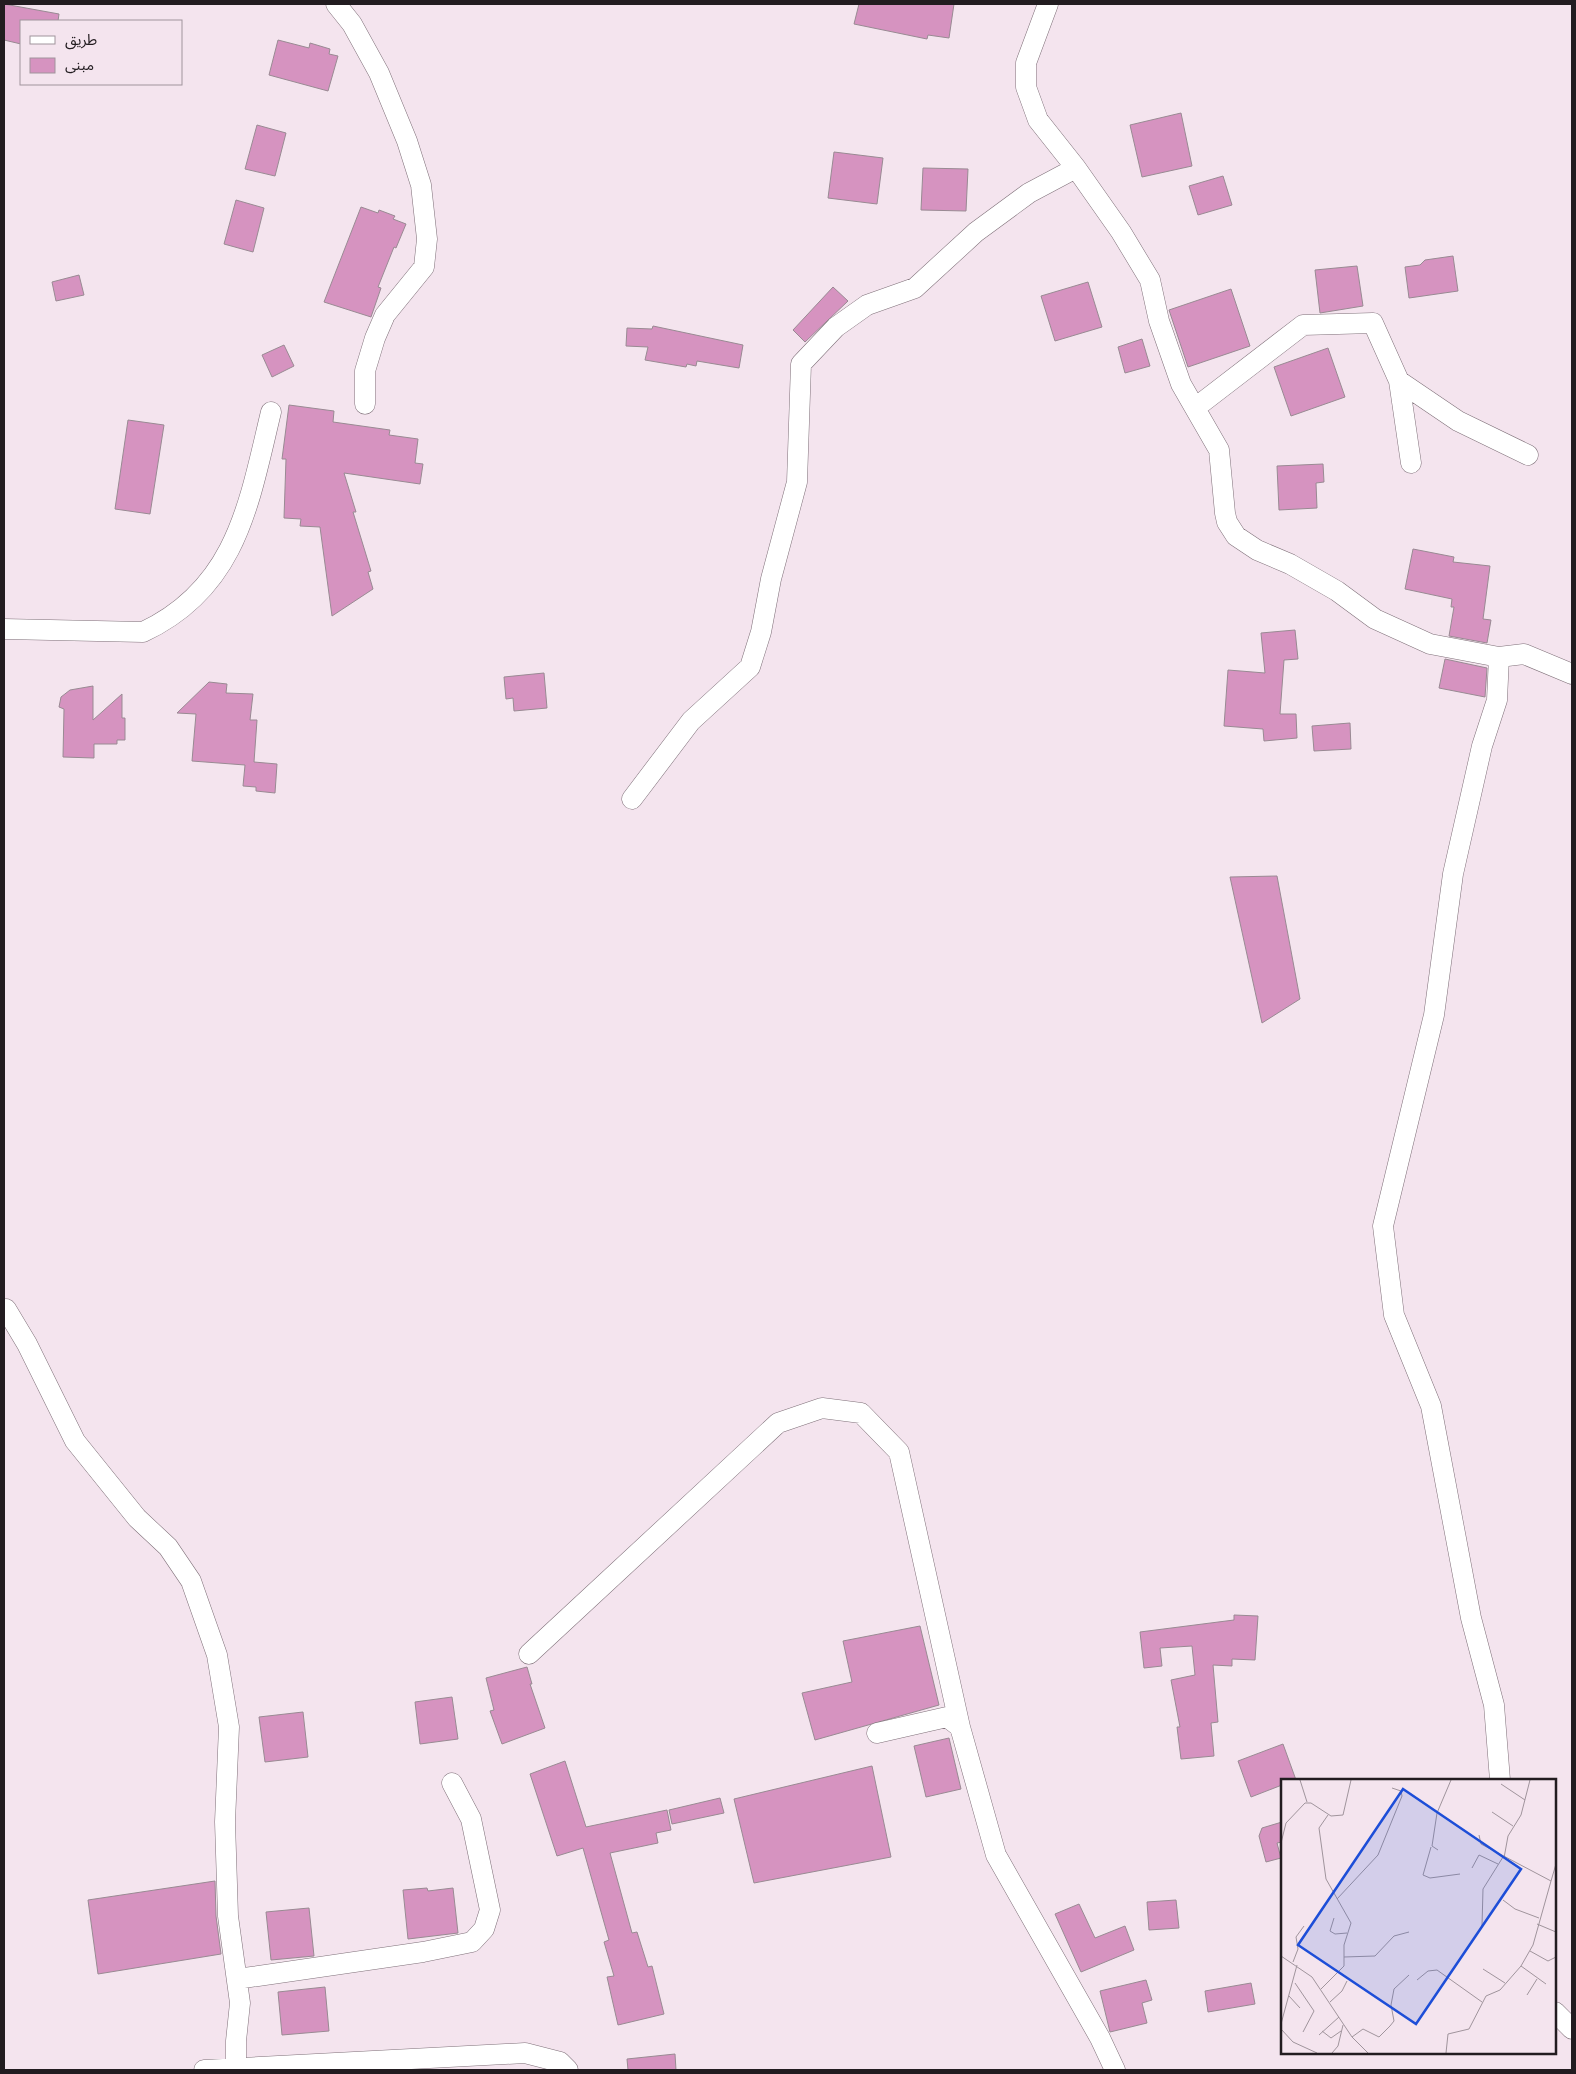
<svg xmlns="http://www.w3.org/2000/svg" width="1576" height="2074" viewBox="0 0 1576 2074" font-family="'Roboto Condensed','Noto Sans Arabic',sans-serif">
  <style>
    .building { fill: #d693c0; stroke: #998a93 }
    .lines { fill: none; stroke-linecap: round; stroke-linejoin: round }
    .minor-casing { stroke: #7f7079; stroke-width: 21 }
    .minor { stroke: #fff; stroke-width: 20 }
    .inset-road { fill: none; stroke: #a0949c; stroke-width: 1 }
    .view { fill: #1d4ed8; fill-opacity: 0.15; stroke: #1d4ed8; stroke-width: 2.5 }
    .inset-edge { fill: none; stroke: #221c20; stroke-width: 2.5 }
  </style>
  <rect width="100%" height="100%" fill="#f4e4ee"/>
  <path class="building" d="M4 4 59 14 58 21H21V44L4 40Z
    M859 4H954L949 38 928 35 927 39 854 24Z
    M278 40 309 48 310 43 330 49 329 54 338 56 328 91 269 75Z
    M1181 113 1192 166 1142 177 1130 125Z
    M257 125 286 133 275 176 245 169Z
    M834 152 883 158 877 204 828 198Z
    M923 168 968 169 966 211 921 210Z
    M1223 176 1232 205 1198 215 1189 186Z
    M236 200 264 208 253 252 224 244Z
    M361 207 378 213 379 210 395 216 393 219 406 224 396 248 394 247 378 287 381 288 371 317 324 302Z
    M1453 256 1458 291 1409 298 1405 267 1420 265 1425 260Z
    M1357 266 1363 306 1320 313 1315 270Z
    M79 275 84 295 56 301 52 282Z
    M1088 282 1102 327 1055 341 1041 296Z
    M833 287 848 301 805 342 793 330Z
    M1231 289 1250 346 1188 367 1169 310Z
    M653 326 743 345 739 368 697 361 696 366 687 364 686 367 645 360 648 347 626 346 627 328 652 329Z
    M1142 339 1150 366 1125 373 1118 347Z
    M284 345 294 366 272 377 262 355Z
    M1328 348 1345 397 1291 416 1274 367Z
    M289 405 334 411 333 422 390 430 389 435 418 439 415 463 423 464 420 484 344 473 356 512H353L371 571 368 572 373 589 332 616 320 527 300 526 301 519 284 518 286 459H282Z
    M128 420 164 425 150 514 115 509Z
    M1323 464 1324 482 1316 483 1317 508 1279 510 1277 466Z
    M1413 549 1454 557 1453 562 1490 566 1483 619 1491 620 1487 643 1449 636 1454 607H1451L1452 599 1405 589Z
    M1295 630 1298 659 1284 660 1280 714H1296L1297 738 1264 741 1263 729 1224 726 1228 670 1265 673 1261 633Z
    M1445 659 1487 668 1485 697 1439 688Z
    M544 673 547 708 514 711 513 698 506 699 504 677Z
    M209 682 227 684 226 693 253 694 250 720H257L254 762 277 764 275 793 256 791V787L243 786 245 765 192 761 196 714 177 713Z
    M93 686V720L122 694V718H125V740H117V744H94V758L63 757 64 709 59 707 61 697 70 690Z
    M1350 723 1351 749 1314 751 1312 726Z
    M1277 876 1300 999 1262 1023 1230 877Z
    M1234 1615 1258 1616 1255 1660 1232 1659V1666L1213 1665 1218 1722 1211 1723 1214 1756 1181 1759 1177 1727H1180L1171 1680 1195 1675 1192 1646 1160 1648 1162 1666 1144 1668 1140 1632 1234 1620Z
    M920 1626 939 1705 815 1740 802 1693 852 1682 843 1641Z
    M527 1667 532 1684H530L545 1728 502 1744 490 1711 494 1710 486 1678Z
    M452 1697 458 1739 420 1744 415 1702Z
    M303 1712 308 1757 265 1762 259 1717Z
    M949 1738 961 1789 926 1797 914 1746Z
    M1283 1744 1296 1780H1282V1785L1251 1797 1238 1761Z
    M565 1761 586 1827 667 1810 671 1830 656 1833 658 1843 610 1853 632 1933 637 1932 648 1967 652 1966 664 2014 618 2025 607 1977 614 1976 604 1942 609 1940 583 1848 557 1856 530 1774Z
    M872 1766 891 1857 754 1883 734 1799Z
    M720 1798 724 1813 672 1824 669 1810Z
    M1282 1822V1842L1277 1843 1281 1858 1266 1862 1259 1836 1262 1828Z
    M215 1881 216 1916 221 1954 98 1974 88 1900Z
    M427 1888 428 1891 453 1888 458 1933 408 1939 403 1890Z
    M1176 1900 1179 1928 1149 1930 1147 1902Z
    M1079 1904 1095 1938 1125 1926 1134 1950 1081 1972 1055 1914Z
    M309 1908 314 1956 271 1960 266 1912Z
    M1146 1980 1152 2000 1142 2003 1147 2023 1110 2032 1100 1991Z
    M1251 1983 1255 2004 1208 2012 1205 1991Z
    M325 1987 329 2031 282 2035 278 1992Z
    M675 2054 676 2070H628L627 2059Z"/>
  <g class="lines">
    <g class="minor-casing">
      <path id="minor" d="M336 4 352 24 379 73 407 141 421 185 427 239 424 267 385 315 375 338 365 371V404
        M1048 4 1026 63V87L1038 120 1076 168 1121 232 1150 280 1159 321 1181 384 1219 450 1225 513 1227 522 1236 536 1257 550 1290 564 1337 591 1375 619 1430 644 1499 657 1524 654 1572 674
        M1399 381 1458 421 1528 455
        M1195 408 1303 325 1373 323 1399 381 1411 463
        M4 629 143 632C237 588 249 503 271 412
        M1499 657 1497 700 1482 746 1453 874 1434 1015 1383 1226 1394 1315 1431 1406 1471 1618 1494 1705 1500 1780
        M632 799 691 721 750 667 761 632 771 579 797 482 801 364 836 327 867 305 915 288 976 232 1029 193 1076 168
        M6 1309 27 1344 75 1441 137 1518 168 1547 191 1581 217 1655 229 1727 225 1822 228 1916 240 2003 236 2041V2069
        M529 1654 778 1423 822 1408 861 1413 899 1452 960 1727
        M877 1733 947 1717 960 1727 996 1855 1100 2038 1115 2070
        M237 1979 423 1952 472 1942 484 1929 490 1910 471 1819 452 1783
        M1555 2012 1572 2029
        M204 2070 525 2053 560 2062 568 2070"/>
    </g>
    <use href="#minor" class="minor"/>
  </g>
  <g transform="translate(1281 1779)">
    <rect width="275" height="275" fill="#f4e4ee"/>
    <path class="inset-road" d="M19 1 26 23M220 5 244 21M211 33 232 47M0 64 5 44 24 24H30L50 37 62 36 70 1M150 68 142 96 149 99 179 95M157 71 151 67 156 34 170 1M223 79 227 57 240 36 249 1M191 89 198 76 217 85M270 102 275 85M56 120 97 76 121 17 120 12 111 9M222 121 234 130 258 139M53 139 49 152 54 155 66 154M256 145 275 153M201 147 202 110 222 78M249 172 267 182 275 178M0 177 31 198 71 258 87 274M63 178 94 177 113 157 128 153M12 183 17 170 15 158 23 147M240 187 265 205M202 190 224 204M136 201 147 192 156 191 201 223M14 204 33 232 22 253M40 210 63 187V166L70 144 45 100 38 49 47 36M246 216 256 200M8 217 19 229M49 223 61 212 66 202M0 245 16 186M0 250 12 263 36 274M41 252 50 259 60 252M38 256 58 238M71 258 82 250 98 258 109 247 113 242 110 226 113 210 128 196M51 274 57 267 62 246M165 274 167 255 188 250 205 217 219 211 240 187 252 166 270 102 200 65 198 56"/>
    <path class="view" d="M122 10 240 90 135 245 17 166Z"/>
    <rect width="275" height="275" class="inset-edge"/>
  </g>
  <rect width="1576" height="2074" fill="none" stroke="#221c20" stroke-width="10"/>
  <rect x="20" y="20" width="162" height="65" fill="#f4e4ee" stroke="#a0949c"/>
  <rect x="30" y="36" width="25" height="8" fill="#ffffff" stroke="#a0949c"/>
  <text x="65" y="45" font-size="15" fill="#221c20">طريق</text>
  <rect x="30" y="58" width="25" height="15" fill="#d693c0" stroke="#a0949c"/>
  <text x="65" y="70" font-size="15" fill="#221c20">مبنى</text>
</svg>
